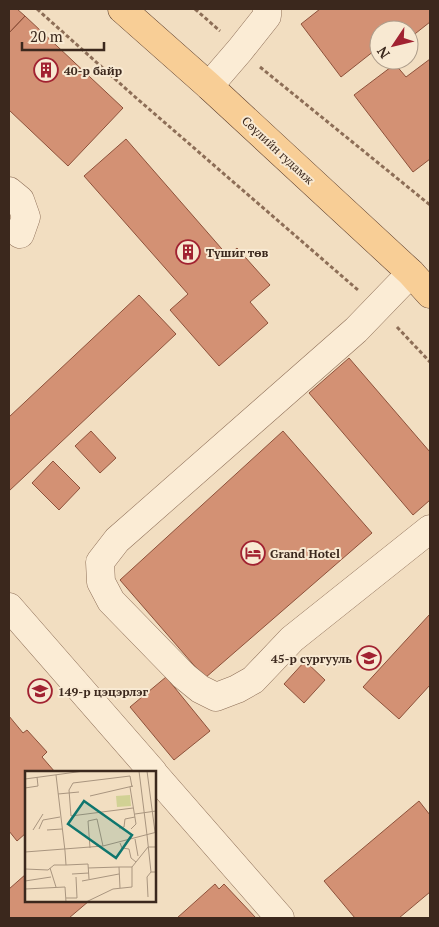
<svg xmlns="http://www.w3.org/2000/svg" width="439" height="927" viewBox="0 0 439 927" font-family="'PT Serif',serif">
  <style>
    .building { fill: #d39174; stroke: #8e523b }
    .lines { fill: none; stroke-linecap: round; stroke-linejoin: round }
    .minor-casing { stroke: #8d6e57; stroke-width: 29 }
    .major-casing { stroke: #5a3c2c; stroke-width: 29 }
    .path { stroke: #8d6e57; stroke-width: 3; stroke-dasharray: 4 2.5; stroke-linecap: butt }
    .minor { stroke: #fbecd5; stroke-width: 28 }
    .major { stroke: #f8ce96; stroke-width: 28 }
    .labels { text-anchor: middle; dominant-baseline: central; stroke-width: 4; stroke-linejoin: round; paint-order: stroke }
    .poi-label { font-size: 12px; font-weight: bold; fill: #3b281d; stroke: #f8e9d2; text-anchor: start }
    .street-label { font-size: 12px; fill: #3b281d; stroke: #f8e9d2 }
    .inset-road { fill: none; stroke: #a9957f; stroke-width: 1 }
    .view { fill: #0f766e; fill-opacity: 0.15; stroke: #0f766e; stroke-width: 2.5 }
    .inset-edge { fill: none; stroke: #3b281d; stroke-width: 2.5 }
  </style>
  <rect width="100%" height="100%" fill="#f2dec1"/>
  <path class="building" d="M9 9H17L25 16 9 33Z
    M320 9H430V22L411 37 409 30 404 28 402 30H379V47L341 77 301 24Z
    M25 16 123 108 68 166 9 110V33Z
    M430 59V159L413 172 354 95 395 64 406 77Z
    M126 139 228 256 237 248 270 285 250 302 268 323 219 366 170 310 188 294 84 176Z
    M139 295 176 334 9 491V417Z
    M349 358 430 452V500L413 515 309 393Z
    M91 431 116 458 100 473 75 446Z
    M283 431 372 533 205 678 120 580Z
    M53 461 80 488 59 510 32 483Z
    M430 614V685L399 719 363 687Z
    M305 661 325 680 304 703 284 684Z
    M166 677 210 731 174 760 130 707Z
    M9 716 23 733 27 730 47 752 42 757 55 772H26V833L17 841 9 831Z
    M419 801 430 815V892L399 918H355L324 881Z
    M26 874V901H89L69 918H9V889Z
    M215 884 219 889 224 884 256 918H177Z"/>
  <g class="lines">
    <g class="minor-casing">
      <path id="minor" d="M209 86 240 50 267 16V9
        M9 191 20 200 26 217 20 234
        M411 273 356 330 117 540 100 562 101 582 111 601 184 676 200 689 216 697 237 689 253 680 292 639 430 529
        M9 607 153 772
        M155 775 280 918"/>
    </g>
    <g class="major-casing">
      <path id="major" d="M122 9 209 86 411 273 430 294"/>
    </g>
    <path class="path" d="M37 9 134 96 358 290
      M195 9 220 31
      M260 67 430 205
      M397 327 430 362"/>
    <use href="#minor" class="minor"/>
    <use href="#major" class="major"/>
  </g>
  <defs>
    <g id="building-ring" transform="scale(1.25)"><circle r="9.5" fill="#f8e9d2" stroke="#a12231" stroke-width="1.5"/><path d="M-4-6H4V6H1V3H-1V6H-4ZM-2.5-4.3h1.7v1.8h-1.7ZM.8-4.3h1.7v1.8H.8ZM-2.5-1h1.7V.8h-1.7ZM.8-1h1.7V.8H.8Z" fill="#a12231"/></g>
    <g id="hotel-ring" transform="scale(1.25)"><circle r="9.5" fill="#f8e9d2" stroke="#a12231" stroke-width="1.5"/><path d="M-6-4.5h1.5V1H6V5H4.5V3h-9V5H-6ZM-4 0a1.8 1.8 0 1 1 3.6 0ZM.5 0V-2.5h3Q6-2.5 6 0Z" fill="#a12231"/></g>
    <g id="school-ring" transform="scale(1.25)"><circle r="9.5" fill="#f8e9d2" stroke="#a12231" stroke-width="1.5"/><path d="M0-5L7-2L0 1L-7-2ZM-4 1L0 2.5L4 1V4Q0 6-4 4Z" fill="#a12231"/></g>
  </defs>
  <g fill-rule="evenodd">
    <use href="#building-ring" x="46" y="70"/>
    <use href="#building-ring" x="188" y="252"/>
    <use href="#hotel-ring" x="253" y="553"/>
    <use href="#school-ring" x="369" y="658"/>
    <use href="#school-ring" x="40" y="691"/>
  </g>
  <g class="labels">
    <g class="poi-label">
      <text x="64" y="70">40-р байр</text>
      <text x="206" y="252">Түшиг төв</text>
      <text x="270" y="553">Grand Hotel</text>
      <text x="352" y="658" text-anchor="end">45-р сургууль</text>
      <text x="58" y="691">149-р цэцэрлэг</text>
    </g>
    <g class="street-label">
      <text transform="translate(278 150) rotate(43)">Сөүлийн гудамж</text>
    </g>
  </g>
  <g transform="translate(25 771)">
    <rect width="131" height="131" fill="#f2dec1"/>
    <path d="M105 24 106 35 92 36 91 25Z" fill="#d1d194"/>
    <path class="inset-road" d="M114 0 122 64M122 0 130 61M31 4 40 80M0 8 59 0M105 16 111 53 106 58M107 16 105 5 48 12 44 19 46 45 108 37M0 17 13 15 12 6M33 23 54 21M65 25 108 15M110 43 131 40M94 57 99 56 100 48 110 46M14 58 18 49 35 46M8 59 18 43M22 59 37 58M122 64 126 101H132M110 68 113 85M95 72 97 77 104 78 106 87 111 91M65 77 63 50 72 48 78 75M40 80 41 94 63 93 64 108M0 81 78 75 132 61M25 97 31 116M63 97 94 96M0 98 23 99 29 94H41M47 103 64 102M0 110 26 106M57 110 94 103M95 117 94 96H107L123 76H132M0 118 40 116 41 131M123 126 122 106 126 101M41 127H52L51 106M61 131 88 118 107 116V96"/>
    <path class="view" d="M59 30 107 64 91 87 43 53Z"/>
    <rect width="131" height="131" class="inset-edge"/>
  </g>
  <rect width="439" height="927" fill="none" stroke="#3b281d" stroke-width="20"/>
  <g transform="translate(394 45) rotate(235)"><circle r="24" fill="#f8e9d2" stroke="#ac9c8a"/>
  <path d="M0-4L9 19L0 12L-9 19Z" fill="#a12231"/>
  <text y="-8" font-size="14" font-weight="bold" text-anchor="middle" fill="#3b281d">N</text>
  </g>
  <path d="M22 42v8h82v-8" fill="none" stroke="#3b281d" stroke-width="2.5"/>
  <text x="30" y="42" font-size="15" fill="#3b281d" stroke="#f8e9d2" stroke-width="4" paint-order="stroke">20 m</text>
</svg>
